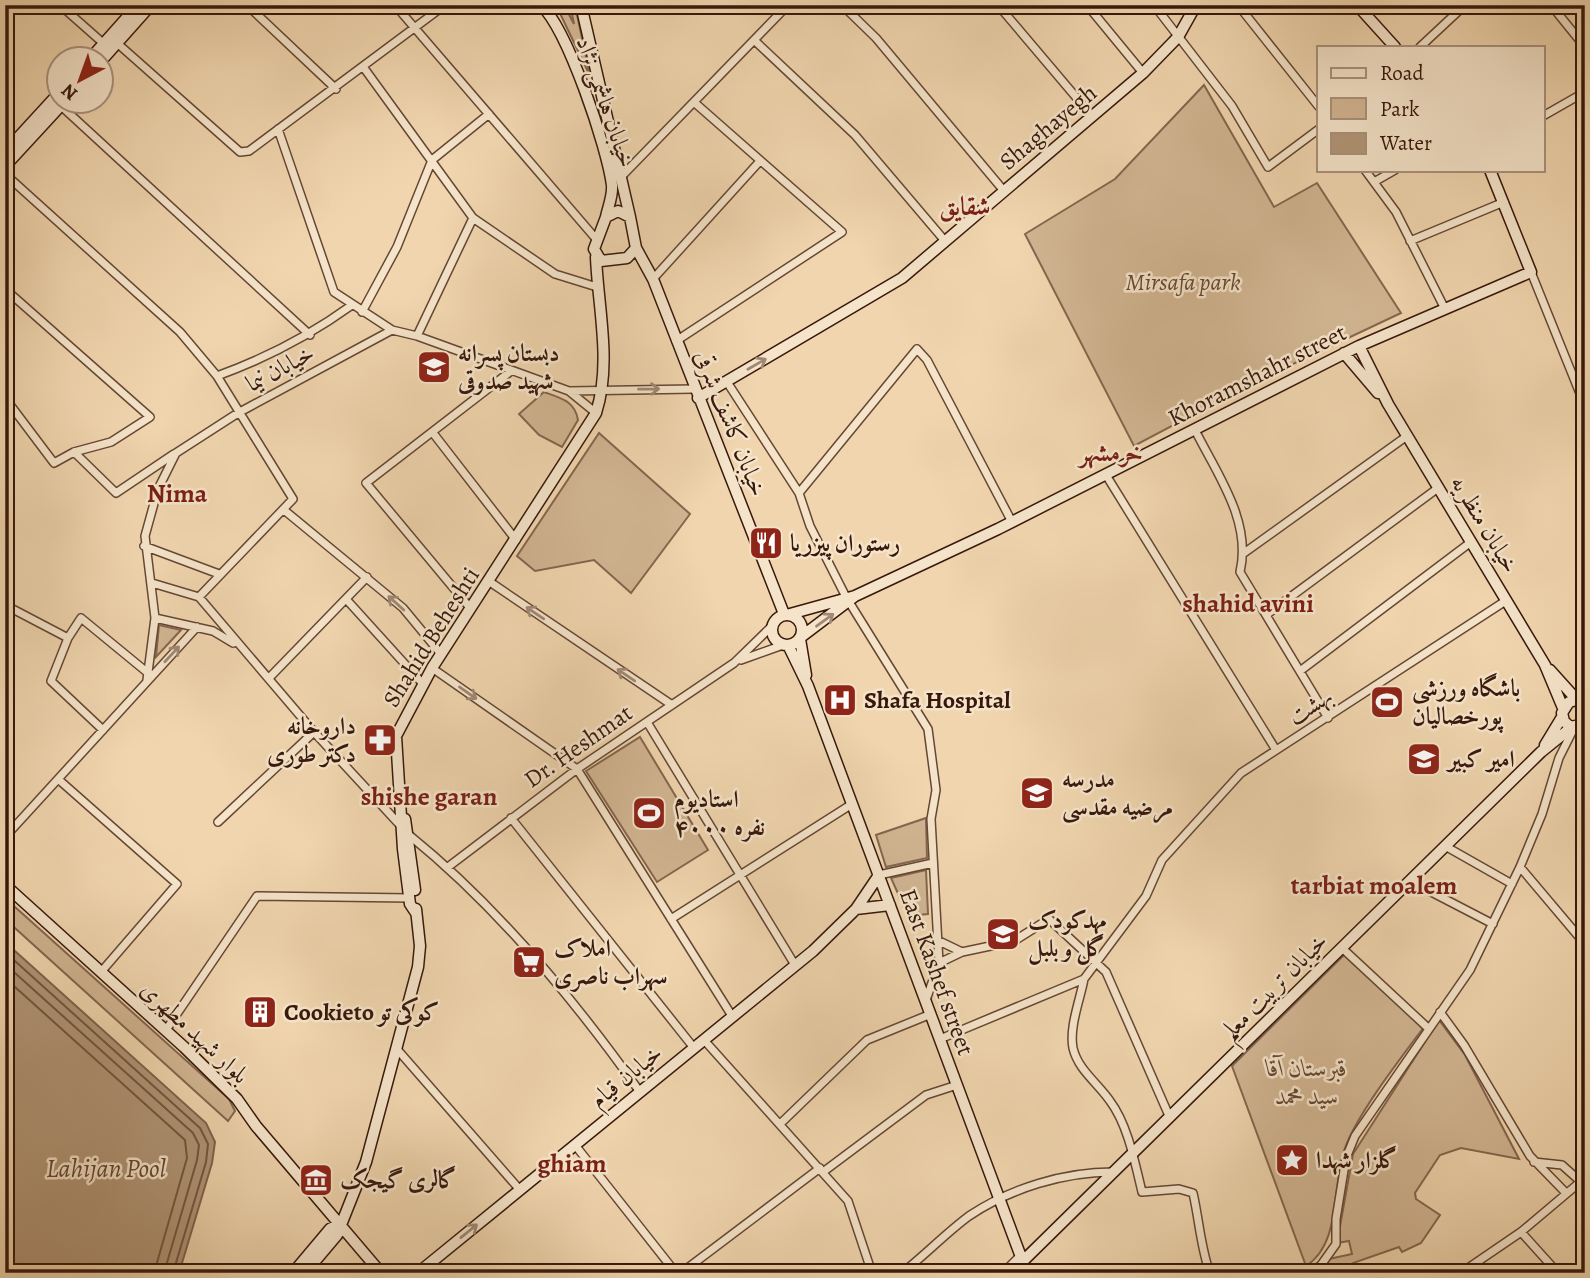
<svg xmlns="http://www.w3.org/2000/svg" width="1590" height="1278" viewBox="0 0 1590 1278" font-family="Alegreya,Amiri,serif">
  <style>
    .green { fill: #d1b592; stroke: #84664f; stroke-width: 2 }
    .water { fill: #b19577; stroke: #80634c; stroke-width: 2 }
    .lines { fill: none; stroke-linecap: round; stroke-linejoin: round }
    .shore { stroke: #745642; stroke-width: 2 }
    .street-casing { stroke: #654734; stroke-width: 10 }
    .secondary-casing { stroke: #37180c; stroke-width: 13 }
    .street { stroke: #f5e4ca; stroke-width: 7 }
    .secondary { stroke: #f5e4ca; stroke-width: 10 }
    .oneway { stroke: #a08874 }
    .labels { text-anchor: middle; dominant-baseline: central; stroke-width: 5; stroke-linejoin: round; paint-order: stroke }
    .street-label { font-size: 24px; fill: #37180c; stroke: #f5e4ca }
    .park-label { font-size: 24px; font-style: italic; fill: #654734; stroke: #f5e4ca }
    .poi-label { font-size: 24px; font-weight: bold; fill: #37180c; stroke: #f5e4ca; text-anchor: start }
    .neighbourhood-label { font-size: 26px; font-weight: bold; fill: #7a1f14; stroke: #f5e4ca }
    .water-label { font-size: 26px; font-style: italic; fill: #624431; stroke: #f5e4ca }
  </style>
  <rect width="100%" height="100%" fill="#f0d5ae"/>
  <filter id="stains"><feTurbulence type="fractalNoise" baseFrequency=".00286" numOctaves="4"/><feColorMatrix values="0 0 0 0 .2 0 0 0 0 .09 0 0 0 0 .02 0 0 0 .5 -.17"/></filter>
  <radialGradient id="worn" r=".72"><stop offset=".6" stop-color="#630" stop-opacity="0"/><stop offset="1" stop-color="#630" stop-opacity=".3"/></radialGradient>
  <path class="green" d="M556 5H564L574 24 570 5H575L590 76Z
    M1204 85 1274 207 1317 183 1401 313 1259 380 1134 446 1025 234 1115 179Z
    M544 392C561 398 575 401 578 420L562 447 539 435 519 414Z
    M599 433 690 514 631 593 594 560 535 571 517 556Z
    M159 625 181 630 156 657Z
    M640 737 708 850 657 882 586 771Z
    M926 818 927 858 886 867 876 835Z
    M926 870 928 914 908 916 891 878Z
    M5 898 229 1099 235 1111 228 1121 5 919Z
    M1345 954 1424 1027C1400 1059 1358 1113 1345 1148 1331 1186 1342 1243 1306 1266L1232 1066Z
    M1439 1020 1465 1055 1519 1159 1461 1148 1440 1155 1415 1193 1416 1199 1440 1215 1421 1243 1402 1252 1399 1247 1353 1263 1358 1273H1313L1329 1259 1352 1254 1349 1241 1337 1243 1353 1154Z"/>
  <path class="water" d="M5 942 206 1123 215 1142 212 1163 179 1273H5Z"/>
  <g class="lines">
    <path class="shore" d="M5 952 200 1128 208 1144 206 1162 173 1273
      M5 964 193 1133 199 1145 197 1160 164 1273
      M5 978 185 1140 187 1158 154 1273"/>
    <g class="street-casing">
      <path id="street" d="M60 5 103 43
        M247 5 336 89
        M395 5 597 240
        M842 5 876 38 1004 191
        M998 5 1092 116
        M1087 5 1143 73
        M1154 5 1232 106 1268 167 1319 129
        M1238 5 1319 107
        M1551 5 1585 47
        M754 40 855 135 945 241
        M117 43 240 152 249 151 445 5
        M1420 47 1465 5
        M364 68 473 218 555 274 597 287
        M60 105 310 335
        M1543 116 1585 92
        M278 129 334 292 392 330
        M1365 170 1396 212 1445 309
        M5 174 180 332 217 376 293 499 199 597
        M620 178 788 5
        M1374 182 1395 170
        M1410 241 1504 202
        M1531 272 1585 406
        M653 279 760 161
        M5 289 150 417 111 442 74 452 54 463 5 398
        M362 312 397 247 432 160 489 114
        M417 336 473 218
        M676 341 842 232 695 103
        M217 376C267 358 309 336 352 305
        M727 382 799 493 810 526 846 597 928 729 936 790 931 819 939 963 926 1000
        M569 391 694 389
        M1195 430C1217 474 1252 521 1240 572L1328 718
        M433 433 516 540
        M74 452 116 493 174 454
        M1106 475 1276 750
        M799 493 917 349 927 360 1012 522
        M284 510 403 608 441 654
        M144 546 219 574
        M1244 553 1407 436
        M490 582 672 705
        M152 583 199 597 314 732 400 825
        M346 599 423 684
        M5 605 68 638
        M471 609 366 483 511 371
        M1266 615 1438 488
        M155 618 213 631 233 643
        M741 660 783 645
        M432 668 577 769 732 1016
        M1300 671 1471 542
        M270 677 367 577
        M147 680 155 618 145 536 158 489 176 453 238 413 392 330 417 336 569 391 596 413
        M647 722 795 965
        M103 730 51 681 68 638 81 618 148 673
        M58 779 177 884 101 972
        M511 818 694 1048
        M218 822 314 732
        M409 835C498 907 574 999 640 1092
        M5 837 197 627
        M1445 846 1512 884
        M448 867 577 769 734 663 772 626
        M1520 867 1585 944
        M879 875 933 863
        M1410 881 1493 924
        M671 919 852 804
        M939 941 962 952
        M1342 948 1428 1028
        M939 963 962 952 1014 941 1049 919 1106 972 1170 1118
        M1084 979C1080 1000 1069 1027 1073 1048 1078 1070 1098 1083 1110 1101 1128 1125 1135 1163 1142 1192L1179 1189 1193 1193C1199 1219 1201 1250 1210 1273
        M1440 1012 1464 1045 1530 1156 1565 1192
        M166 1030 257 896 410 898
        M940 1039 1084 979 1146 896 1162 860 1241 773 1507 600
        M704 1040 848 1201 872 1273
        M396 1048 520 1190
        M780 1124 867 1040 931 1014
        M575 1145 676 1273
        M1534 1162 1562 1165 1581 1182
        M823 1172 926 1095 957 1085
        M1521 1232 1558 1273
        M681 1273 820 1168
        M902 1273C925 1255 946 1233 969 1216 1011 1188 1064 1172 1113 1172
        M1003 1273 1021 1255
        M1310 1273 1321 1265 1336 1244V1219L1346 1158 1355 1136 1470 970 1520 867 1542 814 1559 758 1574 728
        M1461 1273 1521 1232 1585 1178"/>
    </g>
    <g class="secondary-casing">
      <path id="secondary" d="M541 5C568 30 607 147 612 185 613 196 608 207 606 217
        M581 5 630 217
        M1357 5 1395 47
        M89 60 138 5
        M102 60 151 5
        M5 152 60 92
        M5 166 64 102
        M618 211 630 217 636 248 627 258 601 261 594 249 606 217Z
        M636 248 653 279 784 614
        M1359 346 1388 404 1545 665 1563 708
        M1344 353 1378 393
        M698 398 902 278 1143 73 1178 37 1196 5
        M790 614 855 596 998 529 1359 346 1531 272 1490 170
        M772 630a15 15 0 1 1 30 0a15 15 0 1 1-30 0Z
        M801 637 855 596
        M800 639 806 675
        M788 645 808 686 1027 1273
        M1550 670 1577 700
        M1585 704 1577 700 1569 702 1562 713 1564 721 1570 727 1585 724
        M1545 745 1562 717
        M405 819 415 890
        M5 885 184 1047 237 1099 256 1126 381 1273
        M856 909 890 905
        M416 913 410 904 403 849 396 736 432 668 596 413C612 363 598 308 596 257
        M1023 1261 1541 752 1572 727
        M293 1273 330 1229 341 1223
        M305 1273 337 1235 366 1162 418 967 420 946 416 909
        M418 1273 813 951 856 909 879 875"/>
    </g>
    <use href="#street" class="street"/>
    <use href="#secondary" class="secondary"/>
  </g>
  <defs><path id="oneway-shaft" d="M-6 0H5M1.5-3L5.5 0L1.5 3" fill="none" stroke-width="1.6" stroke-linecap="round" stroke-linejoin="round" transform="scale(1.75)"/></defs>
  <g class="oneway">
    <use href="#oneway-shaft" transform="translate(757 364) rotate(-30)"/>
    <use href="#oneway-shaft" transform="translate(649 389) rotate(-1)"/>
    <use href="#oneway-shaft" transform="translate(396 603) rotate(-138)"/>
    <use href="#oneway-shaft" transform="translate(535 613) rotate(-146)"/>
    <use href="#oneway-shaft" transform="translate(825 620) rotate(-36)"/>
    <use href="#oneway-shaft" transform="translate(172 654) rotate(-47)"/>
    <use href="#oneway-shaft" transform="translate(626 675) rotate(-146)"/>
    <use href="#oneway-shaft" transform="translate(468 693) rotate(35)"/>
    <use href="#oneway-shaft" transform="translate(469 1231) rotate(-39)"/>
  </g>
  <defs>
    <g id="school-square" transform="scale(1.75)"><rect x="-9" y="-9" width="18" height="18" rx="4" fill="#8f2418" stroke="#f5e4ca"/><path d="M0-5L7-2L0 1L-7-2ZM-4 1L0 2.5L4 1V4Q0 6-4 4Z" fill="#fff"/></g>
    <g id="restaurant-square" transform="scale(1.75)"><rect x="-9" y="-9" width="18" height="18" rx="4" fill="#8f2418" stroke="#f5e4ca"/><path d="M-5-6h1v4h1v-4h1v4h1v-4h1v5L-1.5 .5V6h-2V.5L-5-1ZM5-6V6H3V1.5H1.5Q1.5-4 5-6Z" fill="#fff"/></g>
    <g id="hospital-square" transform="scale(1.75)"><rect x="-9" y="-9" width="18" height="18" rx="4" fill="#8f2418" stroke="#f5e4ca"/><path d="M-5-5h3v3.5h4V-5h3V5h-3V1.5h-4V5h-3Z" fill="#fff"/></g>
    <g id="stadium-square" transform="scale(1.75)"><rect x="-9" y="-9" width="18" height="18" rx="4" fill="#8f2418" stroke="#f5e4ca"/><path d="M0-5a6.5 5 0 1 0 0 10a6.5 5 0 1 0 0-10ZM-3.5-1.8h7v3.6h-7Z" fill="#fff"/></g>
    <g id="pharmacy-square" transform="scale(1.75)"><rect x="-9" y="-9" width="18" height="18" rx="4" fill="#8f2418" stroke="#f5e4ca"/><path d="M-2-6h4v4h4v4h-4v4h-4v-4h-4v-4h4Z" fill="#fff"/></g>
    <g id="supermarket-square" transform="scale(1.75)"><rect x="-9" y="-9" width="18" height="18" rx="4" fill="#8f2418" stroke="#f5e4ca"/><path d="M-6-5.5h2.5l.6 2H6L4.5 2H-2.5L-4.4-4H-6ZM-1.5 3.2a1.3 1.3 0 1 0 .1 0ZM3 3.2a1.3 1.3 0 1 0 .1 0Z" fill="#fff"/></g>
    <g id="building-square" transform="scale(1.75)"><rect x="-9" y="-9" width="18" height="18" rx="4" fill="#8f2418" stroke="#f5e4ca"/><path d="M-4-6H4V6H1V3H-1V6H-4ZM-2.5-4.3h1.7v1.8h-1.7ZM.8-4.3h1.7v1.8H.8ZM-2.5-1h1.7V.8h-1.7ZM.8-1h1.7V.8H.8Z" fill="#fff"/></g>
    <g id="sight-square" transform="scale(1.75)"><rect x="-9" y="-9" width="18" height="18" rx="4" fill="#8f2418" stroke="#f5e4ca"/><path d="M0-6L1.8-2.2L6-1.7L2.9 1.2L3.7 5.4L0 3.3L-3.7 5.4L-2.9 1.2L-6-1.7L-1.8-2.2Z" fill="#fff"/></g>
    <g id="museum-square" transform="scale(1.75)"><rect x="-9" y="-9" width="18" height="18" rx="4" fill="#8f2418" stroke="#f5e4ca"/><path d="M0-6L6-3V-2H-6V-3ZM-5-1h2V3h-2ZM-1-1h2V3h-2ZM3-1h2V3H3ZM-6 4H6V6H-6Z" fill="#fff"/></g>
  </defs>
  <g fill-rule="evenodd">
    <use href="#school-square" x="434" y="367"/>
    <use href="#restaurant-square" x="766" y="543"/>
    <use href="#hospital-square" x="840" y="700"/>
    <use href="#stadium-square" x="1387" y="702"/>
    <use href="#pharmacy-square" x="380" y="740"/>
    <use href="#school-square" x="1424" y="759"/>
    <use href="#school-square" x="1037" y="793"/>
    <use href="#stadium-square" x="649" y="813"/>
    <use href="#school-square" x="1003" y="934"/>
    <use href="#supermarket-square" x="529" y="962"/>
    <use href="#building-square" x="260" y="1012"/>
    <use href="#sight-square" x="1292" y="1160"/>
    <use href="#museum-square" x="316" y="1180"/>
  </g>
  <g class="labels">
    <g class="street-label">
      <text transform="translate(606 102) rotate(71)">خیابان هاشمی نژاد</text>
      <text transform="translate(1048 127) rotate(-40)">Shaghayegh</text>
      <text transform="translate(280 368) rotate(-28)">خیابان نیما</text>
      <text transform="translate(1257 375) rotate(-27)">Khoramshahr street</text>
      <text transform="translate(731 423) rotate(68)">خیابان کاشف شرقی</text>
      <text transform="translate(1485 524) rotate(59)">خیابان منظریه</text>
      <text transform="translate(431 637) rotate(-58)">Shahid Beheshti</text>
      <text transform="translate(1310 706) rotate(-33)">بهشت</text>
      <text transform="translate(578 746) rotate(-35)">Dr. Heshmat</text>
      <text transform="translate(937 972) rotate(70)">East Kashef street</text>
      <text transform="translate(1274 986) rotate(-45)">خیابان تربیت معلم</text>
      <text transform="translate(195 1032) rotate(43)">بلوار شهید مطهری</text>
      <text transform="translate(626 1076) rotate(-39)">خیابان قیام</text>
    </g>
    <g class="park-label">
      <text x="1183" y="282">Mirsafa park</text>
      <text x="1307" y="1068">قبرستان آقا<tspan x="1307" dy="28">سید محمد</tspan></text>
    </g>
    <g class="poi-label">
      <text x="458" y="353">دبستان پسرانه<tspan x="458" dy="28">شهید صدوقی</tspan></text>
      <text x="790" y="543">رستوران پیزریا</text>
      <text x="1412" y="688">باشگاه ورزشی<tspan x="1412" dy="28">پورخصالیان</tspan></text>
      <text x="864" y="700">Shafa Hospital</text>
      <text x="356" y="726" text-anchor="end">داروخانه<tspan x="356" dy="28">دکتر طوری</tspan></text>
      <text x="1448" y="759">امیر کبیر</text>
      <text x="1062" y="779">مدرسه<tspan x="1062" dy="28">مرضیه مقدسی</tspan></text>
      <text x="674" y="799">استادیوم<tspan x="674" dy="28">۴۰۰۰ نفره</tspan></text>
      <text x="1028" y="920">مهدکودک<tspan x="1028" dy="28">گل و بلبل</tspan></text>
      <text x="554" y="948">املاک<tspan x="554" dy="28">سهراب ناصری</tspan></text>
      <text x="284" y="1012">Cookieto کوکی تو</text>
      <text x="1316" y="1160">گلزار شهدا</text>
      <text x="340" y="1180">گالری گیجک</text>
    </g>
    <g class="neighbourhood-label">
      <text x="965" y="206">شقایق</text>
      <text x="1111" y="452">خرمشهر</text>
      <text x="177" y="493">Nima</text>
      <text x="1248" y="603">shahid avini</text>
      <text x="429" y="796">shishe garan</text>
      <text x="1374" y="885">tarbiat moalem</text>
      <text x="572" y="1163">ghiam</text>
    </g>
    <g class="water-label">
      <text x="106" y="1168">Lahijan Pool</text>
    </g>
  </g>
  <rect width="1590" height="1278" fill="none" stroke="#f0d5ae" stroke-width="28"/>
  <rect x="7" y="7" width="1576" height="1264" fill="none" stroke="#37180c" stroke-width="3.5"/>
  <rect x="14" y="14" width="1562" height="1250" fill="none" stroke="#37180c" stroke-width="2"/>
  <rect x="1317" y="46" width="228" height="126" fill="#f5e4ca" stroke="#a9927e" stroke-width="2"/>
  <rect x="1331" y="68" width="35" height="10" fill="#f5e4ca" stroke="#a9927e" stroke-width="2"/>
  <text x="1380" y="80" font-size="21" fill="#37180c">Road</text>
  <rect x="1331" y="98" width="35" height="21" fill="#d1b592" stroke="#a9927e" stroke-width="2"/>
  <text x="1380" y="116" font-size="21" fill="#37180c">Park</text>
  <rect x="1331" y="133" width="35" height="21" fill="#b19577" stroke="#a9927e" stroke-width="2"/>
  <text x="1380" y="150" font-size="21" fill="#37180c">Water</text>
  <g transform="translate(80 80) rotate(221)"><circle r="33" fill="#f5e4ca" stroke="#a9927e" stroke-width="2"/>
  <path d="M0-5L12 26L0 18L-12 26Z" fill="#8f2418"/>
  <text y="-10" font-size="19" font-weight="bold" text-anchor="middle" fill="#37180c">N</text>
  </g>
  <rect width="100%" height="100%" filter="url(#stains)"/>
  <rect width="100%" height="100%" fill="url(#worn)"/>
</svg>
